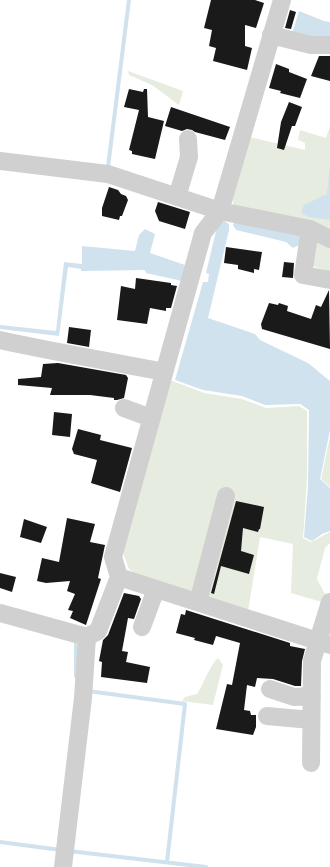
<svg xmlns="http://www.w3.org/2000/svg" width="330" height="867" viewBox="0 0 330 867" font-family="Quicksand,sans-serif">
  <style>
    .green { fill: #e6ecdf }
    .water { fill: #cfe2ee }
    .lines { fill: none; stroke-linecap: round; stroke-linejoin: round }
    .stream { stroke: #cfe2ee; stroke-width: 4 }
    .building { fill: #1a1a1a }
    .minor { stroke: #d0d0d0; stroke-width: 18 }
  </style>
  <rect width="100%" height="100%" fill="#fff"/>
  <path class="green" d="M128 71 183 91 179 105 152 85 129 75Z
    M330 126V233L234 207 232 199 250 137 305 150V143L298 140 300 130 326 138Z
    M311 238 330 247V272L309 265Z
    M170 380 204 393 242 399 266 408 299 406 307 411V479L303 538 311 542 330 532V543L325 548 317 579 326 596 325 603 291 593 293 544 260 537 248 611 142 580 129 569 122 550Z
    M330 436V487L321 479Z
    M218 658 223 665 213 705 182 701 185 697 197 694C203 685 211 663 218 658Z"/>
  <path class="water" d="M299 11 324 21 330 22V41L292 34Z
    M330 165V220L309 217 301 213 304 205 327 194Z
    M235 219 305 236 301 244 293 248 286 242 236 230 233 225Z
    M224 221 229 224V230L208 318 255 334 260 340 308 363 330 381V430L320 479 330 488V531L322 534 312 541 304 537 308 486 309 410 300 404 265 405 242 396 203 390 175 380 203 282H208L209 274 206 273 217 227Z
    M145 229 155 234 150 253 185 265 182 281 146 273 145 270 81 271V269L68 267 59 336 0 329V325L56 331 64 262 82 264V246L135 251 139 235Z"/>
  <g class="lines">
    <path class="stream" d="M108 167 129 0
      M74 640 76 641V676
      M88 691 185 704 167 862
      M0 842 61 850
      M69 851 206 867"/>
  </g>
  <path class="building" d="M211 0H255L264 3 256 28 245 25V46L252 48 247 70 213 61 216 48 209 46 212 30 204 28Z
    M290 10 296 12 291 29 285 28Z
    M319 56H330V81L311 76Z
    M276 64 289 69V72L307 79 300 98 280 93 281 91 269 88Z
    M129 89 143 92 144 89H147L148 117 164 121 155 159 132 154V151L129 150 139 110 124 107Z
    M289 102 302 107 295 126H292L284 150 277 148 281 122Z
    M171 107 230 127 225 140 195 132 192 130 187 129 182 131 165 126Z
    M109 187 118 190 121 194 126 196 128 200 122 216H120L119 220 102 216V208Z
    M158 202 190 212 185 229 159 221 155 211Z
    M226 247 262 252 259 270 254 269V273L238 269V265L224 263Z
    M284 262 294 263 293 278 282 277Z
    M136 278 171 283V285L177 286 171 308H166V311L150 308 147 324 117 320 121 286 135 289Z
    M329 290 330 349 262 329 261 324 269 303 278 305 279 303 288 306 287 311 311 319 316 305 321 307Z
    M69 327 91 330 89 347 67 343Z
    M58 363 126 375 128 378 124 398 117 400H114V398L90 395H50L52 388 18 385V379L41 377 43 364Z
    M54 412 72 414 70 437 52 435Z
    M78 429 101 435 100 440 132 448 120 492 91 483 97 460 74 454 72 449Z
    M236 501 264 507 260 529H259L258 532 243 528 241 551 254 555 249 574 221 566 214 594 211 593Z
    M67 518 95 524 90 542 105 545 98 578 101 579 86 625 70 618 73 611 68 610 75 594 67 591 70 581 46 583 37 581 42 558 59 562Z
    M24 519 47 527 41 543 20 537Z
    M0 573 16 577 12 592 0 588Z
    M124 593 139 596 141 599 134 619 128 618 122 651 128 652 126 662 150 667 147 683 101 677 102 662 99 661 103 640 108 635Z
    M186 610 290 643V646L305 649 302 661 301 686H295L273 679 257 678 255 687 247 685 244 710 250 711 251 715H256V727L253 735 216 729 227 684 232 685 240 643 216 636 213 645 194 640 195 638 176 633 181 614 185 615Z"/>
  <g class="lines">
    <path class="minor" d="M271 35 311 45H330
      M0 161 108 174 220 211 310 229 330 239
      M177 197 189 157 188 139
      M310 229 303 275 330 280
      M0 340C54 352 109 361 164 372
      M124 408 151 418
      M119 577 330 645
      M198 602 226 496
      M0 613 87 637 98 631 119 577 113 557 203 233 220 211 282 0
      M142 627 156 589
      M270 689 294 697 312 696
      M267 716 311 720
      M311 763 312 661 330 602
      M63 867 83 698 87 637"/>
  </g>
</svg>
